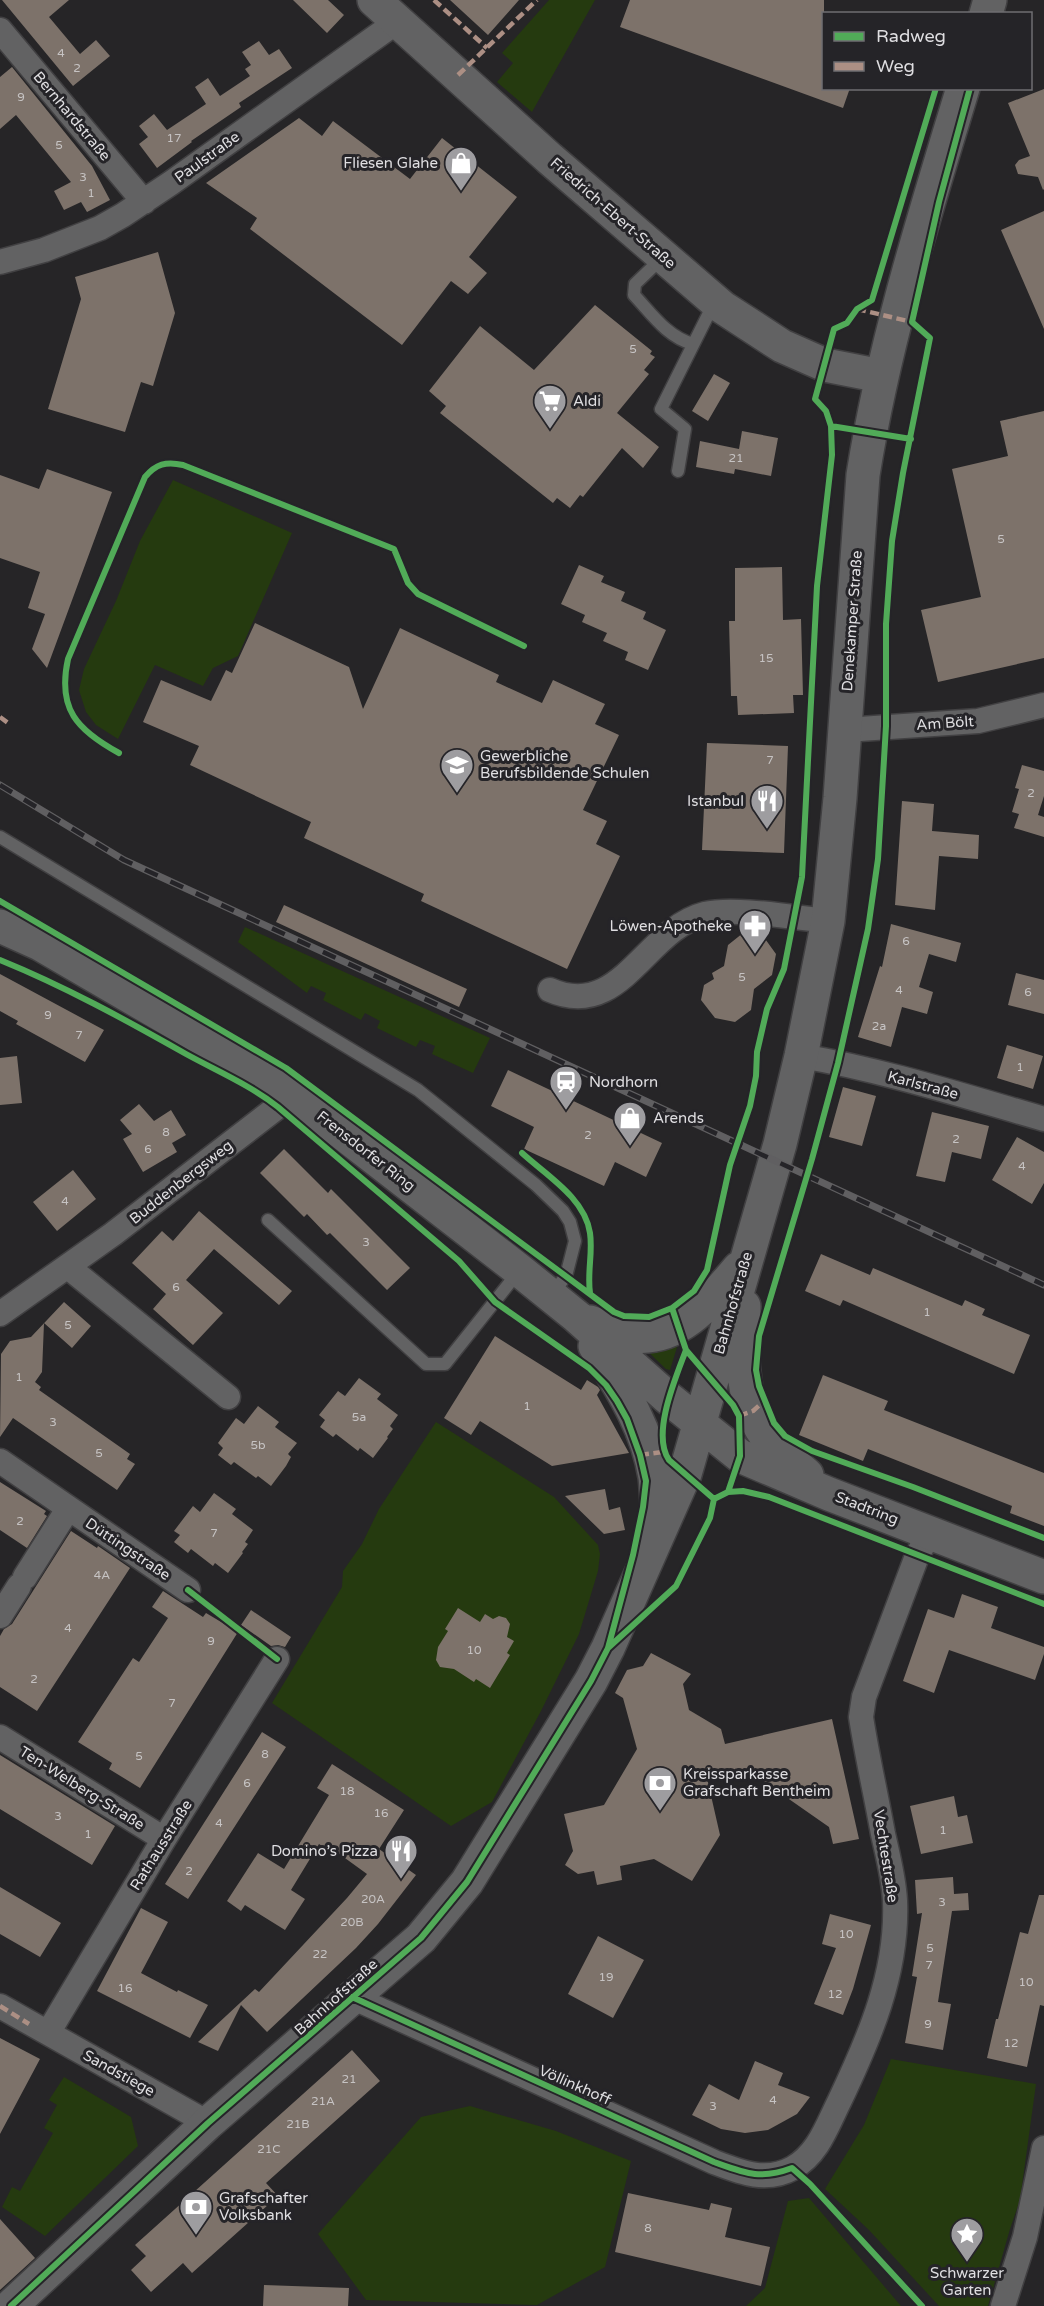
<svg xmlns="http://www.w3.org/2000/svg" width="1044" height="2306" viewBox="0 0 1044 2306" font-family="'Varela Round',sans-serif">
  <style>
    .green { fill: #253a0f }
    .building { fill: #7d726a }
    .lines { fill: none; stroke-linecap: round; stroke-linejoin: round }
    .lane-casing { stroke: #414042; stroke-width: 15 }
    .street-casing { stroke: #414042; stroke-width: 27 }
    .secondary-casing { stroke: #414042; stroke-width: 36 }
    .lane { stroke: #626263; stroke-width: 12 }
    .street { stroke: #626263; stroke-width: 24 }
    .secondary { stroke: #626263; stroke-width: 33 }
    .rail-casing { stroke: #605f61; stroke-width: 7 }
    .rail { stroke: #252428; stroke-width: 4.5; stroke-dasharray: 14; stroke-linecap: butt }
    .quiet { stroke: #ac8f84; stroke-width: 4.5; stroke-dasharray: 9 4.5; stroke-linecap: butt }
    .cycleway-casing { stroke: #252428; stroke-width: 10 }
    .cycleway { stroke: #51ab58; stroke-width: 6 }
    .labels { text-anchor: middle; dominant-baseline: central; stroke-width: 6; stroke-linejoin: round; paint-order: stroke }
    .number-label { font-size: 12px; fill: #c6c3c3 }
    .street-label { font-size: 15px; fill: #dfdee1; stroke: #252428 }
    .poi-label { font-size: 15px; fill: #dfdee1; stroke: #252428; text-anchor: start }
  </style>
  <rect width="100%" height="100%" fill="#262527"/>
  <path class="green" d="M549 0H595L532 112 497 82 513 63 502 53Z
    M173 480 292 533 238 656 213 668 203 686 155 665 118 739 96 725 86 712 79 690 84 669 116 601 140 541Z
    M245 927 490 1038 473 1073 432 1054 435 1046 420 1040 416 1047 377 1028 380 1021 365 1013 361 1020 323 1000 326 993 311 986 307 993 238 942Z
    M640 1344H678L670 1370 666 1369Z
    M436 1422 554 1497 598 1545 600 1554 598 1571 579 1634 541 1711 492 1802 451 1826 272 1703 342 1587 343 1571 362 1544 379 1509Z
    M891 2059 1036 2084 1020 2200 1010 2229 988 2306H939L869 2230 825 2189 864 2125Z
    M64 2077 131 2117 138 2146 45 2236 2 2207 12 2187 20 2191 53 2133 44 2128 57 2105 49 2100Z
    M470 2106 556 2131 631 2161 605 2267 537 2305 366 2300 318 2234 421 2117Z
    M809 2198 901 2306H746L765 2288 788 2201Z"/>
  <path class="building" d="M2 0H69L49 17 80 54 96 40 110 56 73 86Z
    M293 0H328L344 15 327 33Z
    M450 0H519L488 35Z
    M630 0H824V88H850L843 108 620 27Z
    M259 41 269 55 279 49 292 68 239 103 241 107 191 141 192 142 157 168 139 144 148 137 139 126 154 114 167 130 206 104 195 87 208 78 220 96 250 76 245 69 251 65 242 52Z
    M12 67 92 166 110 200 87 212 81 202 64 210 54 191 71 182 16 115 0 129V77Z
    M1044 89V189L1043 190 1038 177 1018 174 1015 165 1019 160 1030 156 1008 103Z
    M299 118 322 136 333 121 410 179 442 138 517 197 469 257 487 273 468 294 451 281 402 345 250 229 257 218 206 183Z
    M1044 211V329L1001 230Z
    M158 252 175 313 153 386 141 382 125 432 48 409 81 299 75 277Z
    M595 305 652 351 650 354 655 357 644 370 649 374 617 413 659 447 643 468 622 448 583 497 580 495 570 508 557 498 553 503 440 413 446 406 429 391 480 326 534 370Z
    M714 374 730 383 708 421 692 411Z
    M1044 411V658L938 682 921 610 981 597 952 469 1008 456 1000 421Z
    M742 431 778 438 771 476 735 469 734 474 696 467 700 441 739 449Z
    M47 469 112 492 47 668 32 649 45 614 28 608 40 572 0 558V475L39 489Z
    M579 565 604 576 601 582 625 592 621 601 646 612 643 619 666 630 648 670 625 660 628 652 603 641 607 633 582 622 585 615 561 604Z
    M782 567 783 620 801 619 803 695H793L794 713 738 715 737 696H731L729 621H735V568Z
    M255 623 349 667 363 709 400 628 499 675 496 682 542 703 553 680 605 704 595 724 619 735 583 810 607 821 596 844 620 856 567 969 421 901 424 894 304 838 311 822 190 765 199 746 143 722 161 680 211 701 226 670 232 673Z
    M707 743 788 746 784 853 702 850Z
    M1022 765 1044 771V796L1038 815 1044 817V837L1014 828 1019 814 1012 812 1019 789 1015 788Z
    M902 801 934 804 932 831 979 835 978 859 939 856 935 910 895 905Z
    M284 905 467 989 459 1007 276 922Z
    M891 924 961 943 956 962 929 954 919 987 933 992 927 1014 902 1007 891 1047 858 1037 880 966 882 967Z
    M743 933 763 936 776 954 772 975 754 989 751 1010 735 1022 715 1018 701 1000 704 985 714 979 712 973 724 966 728 945Z
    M1016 973 1044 980V1014L1008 1005Z
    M0 974 104 1030 85 1062 16 1024 18 1021 0 1011Z
    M1007 1045 1043 1056 1033 1089 997 1078Z
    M17 1056 22 1103 0 1105V1058Z
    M508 1070 662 1143 646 1177 615 1162 604 1186 524 1149 534 1127 491 1106Z
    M843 1087 876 1096 862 1146 829 1137Z
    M139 1104 154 1121 171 1110 186 1135 172 1143 177 1152 143 1172 123 1139 132 1134 120 1120Z
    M932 1112 989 1126 981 1159 952 1152 945 1182 916 1176Z
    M1017 1137 1044 1152V1183L1032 1204 992 1180Z
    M284 1149 328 1193 331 1189 410 1268 387 1290 330 1233 327 1235 307 1214 304 1217 260 1173Z
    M73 1170 96 1199 57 1231 33 1202Z
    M199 1211 292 1291 279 1305 214 1249 186 1280 223 1313 193 1345 153 1309 166 1294 132 1263 162 1231 173 1241Z
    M821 1254 870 1275 873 1268 962 1306 965 1300 985 1309 982 1315 1030 1335 1014 1374 843 1300 840 1306 805 1291Z
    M64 1302 91 1326 72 1348 44 1323 42 1372 35 1382 41 1387 39 1390 130 1454 127 1459 135 1464 117 1490 13 1418 0 1437 1 1354 10 1341 31 1337Z
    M495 1336 581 1390 587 1380 598 1387 600 1390 597 1395 629 1453 552 1466 480 1421 471 1435 444 1418Z
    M823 1375 888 1401 884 1410 1044 1473V1526L1010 1513 1012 1506 868 1449 863 1461 799 1435Z
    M359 1378 381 1394 377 1399 398 1415 390 1426 393 1429 387 1437 388 1438 373 1458 360 1448 358 1451 336 1434 333 1437 320 1427 325 1420 319 1415 338 1391 345 1396Z
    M258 1406 279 1422 275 1427 297 1443 288 1454 291 1457 286 1466 271 1486 258 1476 256 1478 234 1462 231 1465 218 1455 223 1448 218 1443 236 1418 244 1424Z
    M0 1482 46 1511 44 1514 47 1516 27 1548 0 1530Z
    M605 1489 609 1510 620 1507 625 1530 604 1534 565 1496Z
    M214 1493 236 1509 232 1514 253 1530 245 1542 248 1544 242 1552 243 1553 228 1573 215 1563 213 1566 191 1549 188 1553 174 1542 180 1535 174 1531 193 1506 200 1512Z
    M71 1531 97 1548 98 1546 130 1568 37 1711 0 1687V1636L4 1629 12 1624Z
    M163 1591 203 1617 206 1613 238 1632 140 1788 109 1769 112 1763 78 1742 133 1658 139 1662 168 1618 152 1607Z
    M962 1594 998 1607 991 1628 1044 1647V1654L1035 1680 949 1650 934 1693 903 1681 928 1609 954 1618Z
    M458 1608 480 1622 485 1614 493 1619 499 1616 506 1618 510 1624 507 1637 514 1641 507 1653 510 1655 490 1688 476 1679 474 1682 454 1669 440 1667 436 1660 438 1647 448 1631 445 1629Z
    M251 1610 291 1637 285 1647 278 1645 271 1646 241 1625Z
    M651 1653 691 1674 683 1684 689 1710 721 1729 725 1744 832 1719 859 1839 833 1844 829 1827 746 1769 707 1778 720 1835 692 1881 654 1859 620 1866 622 1880 597 1885 594 1871 578 1874 565 1865 573 1851 564 1814 604 1805 637 1749 623 1698 615 1693 627 1670 643 1666Z
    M262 1732 286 1747 188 1899 165 1884Z
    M0 1755 115 1826 92 1865 0 1809Z
    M332 1764 404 1810 379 1849 416 1875 378 1924 356 1948 267 2032 241 2005 218 2051 198 2042 255 1989 259 1992 347 1898 367 1874 338 1853 336 1855 319 1844 291 1890 305 1899 285 1930 245 1905 241 1911 227 1901 258 1853 284 1869 329 1795 317 1788Z
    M954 1796 958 1817 967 1815 973 1843 921 1854 910 1806Z
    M953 1877 954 1894 968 1893 969 1910 952 1911 938 2002 951 2004 943 2050 905 2043 917 1977 912 1976 922 1913 917 1914 915 1880Z
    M0 1887 61 1923 40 1957 0 1934Z
    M1039 1895H1044V2006L1040 2005 1027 2067 987 2058 996 2019H998L1020 1932 1028 1934Z
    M141 1908 168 1922 141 1973 177 1992 178 1990 208 2005 190 2038 97 1991Z
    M830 1914 871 1925 853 1989 843 2015 814 2004 836 1948 822 1944Z
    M598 1936 644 1960 613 2018 568 1994Z
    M0 2038 40 2059 0 2134Z
    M352 2050 380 2081 266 2183 278 2196 192 2273 183 2263 151 2292 131 2270 146 2256 135 2245Z
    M755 2061 783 2073 778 2085 810 2097 797 2114 768 2130 745 2133 721 2129 692 2115 709 2084 739 2100Z
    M628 2193 709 2210 711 2203 732 2208 725 2237 770 2247 761 2286 615 2252Z
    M0 2219 35 2258 0 2290Z
    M264 2285 349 2288 348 2306H263Z"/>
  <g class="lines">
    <g class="lane-casing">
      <path id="lane" d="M662 258 635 284 634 295C651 313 667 337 693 344
        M678 471 685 429 661 409 714 303
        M0 837 418 1090 536 1185 563 1211 570 1222 575 1241 566 1276 552 1294
        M268 1220 426 1364H445L519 1271"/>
    </g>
    <g class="street-casing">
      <path id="street" d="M0 30 144 202
        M0 262 44 250 100 228 123 215 171 183 398 21
        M845 730 978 721 1044 705
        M550 990C621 1021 645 929 705 914 735 907 796 918 828 921
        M801 1056C883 1070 964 1096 1044 1119
        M68 1267 228 1397
        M0 1314 113 1234 293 1095
        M0 1461 188 1590
        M25 1577 68 1509
        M0 1616 19 1586
        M0 1737 164 1839
        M352 1997 714 2162C740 2172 766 2183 793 2168 818 2154 827 2126 839 2102 869 2039 898 1973 895 1901 894 1879 888 1856 883 1834 876 1795 867 1756 861 1717L864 1697 917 1556 930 1532
        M0 2006 208 2123
        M48 2033 164 1839 277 1659
        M1003 2306 1025 2237 1044 2148"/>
    </g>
    <g class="secondary-casing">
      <path id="secondary" d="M374 0 549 158 722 307 782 346 825 365 881 376
        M986 14 990 0
        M0 926 40 944 261 1073 293 1095 519 1270 576 1316 668 1398 740 1456 829 1494 1044 1577
        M744 1306C743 1357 737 1408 776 1448 785 1458 797 1466 807 1475
        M590 1322C604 1327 620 1335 634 1336 681 1341 712 1299 739 1268
        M595 1346C621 1388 647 1427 655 1477 657 1494 657 1512 658 1529
        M11 2306 208 2123 421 1938 467 1882 591 1681 608 1648 685 1474 780 1144 801 1056 828 921 840 798 863 475C884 343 924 216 963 88"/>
    </g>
    <use href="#lane" class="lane"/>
    <use href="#street" class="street"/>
    <use href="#secondary" class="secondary"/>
    <g class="rail-casing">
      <path id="rail" d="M0 785 124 860 1044 1285"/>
    </g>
    <use href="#rail" class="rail"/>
    <path class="quiet" d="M434 0 487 48
      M458 75 537 0
      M857 309 912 322
      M0 717 8 723
      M739 1416 753 1411 765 1400 766 1403
      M640 1455 663 1452
      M0 2006 29 2024"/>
    <g class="cycleway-casing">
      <path id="cycleway" d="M970 88 939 202 912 322 930 338 903 473 892 541 886 624V726L878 859 868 929 838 1063 812 1159 759 1336 756 1370 759 1386 774 1423 785 1436 812 1451 913 1487 1044 1538
        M831 426 911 439
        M119 753C77 730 57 709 68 659L145 477C156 464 166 461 183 465L394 549 408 583 418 594 524 646
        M0 901 286 1068 614 1312 624 1316 649 1317 672 1308 694 1291 707 1270 730 1165 750 1106 756 1076 757 1052 767 1009 784 969 802 877 817 586 832 455 831 426 826 411 815 399 834 329 847 323 857 309 872 300 936 88
        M0 960C64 986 126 1020 186 1054 217 1071 250 1085 278 1107L459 1261 495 1302 589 1368 606 1385 617 1401 627 1419 640 1455 646 1481 643 1507 633 1555 608 1648 591 1681 467 1882 421 1938 208 2123 11 2306
        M522 1153C546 1175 585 1198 590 1233 593 1253 587 1272 590 1293
        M672 1308 686 1350 733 1405 739 1416 740 1456 728 1492 714 1499
        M686 1350C676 1377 651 1434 669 1460L714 1499
        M728 1492 743 1491 769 1497 1044 1604
        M188 1590 277 1659
        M608 1648 676 1586 710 1518 714 1499
        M352 1997 714 2162C745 2173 760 2180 792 2168L810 2184 922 2306"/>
    </g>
    <use href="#cycleway" class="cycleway"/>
  </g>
  <defs>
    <g id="shop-pin" transform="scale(1.725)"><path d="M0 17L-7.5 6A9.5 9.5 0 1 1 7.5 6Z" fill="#9e9da0" stroke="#252428"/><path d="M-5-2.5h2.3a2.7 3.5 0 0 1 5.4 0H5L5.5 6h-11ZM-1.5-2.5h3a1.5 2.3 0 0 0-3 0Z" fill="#fff"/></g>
    <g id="supermarket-pin" transform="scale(1.725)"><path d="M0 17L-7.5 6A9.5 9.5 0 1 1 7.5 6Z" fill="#9e9da0" stroke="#252428"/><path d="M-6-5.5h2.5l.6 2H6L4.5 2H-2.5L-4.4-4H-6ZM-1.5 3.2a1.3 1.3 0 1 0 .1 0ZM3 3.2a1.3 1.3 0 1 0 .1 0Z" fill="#fff"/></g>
    <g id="school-pin" transform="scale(1.725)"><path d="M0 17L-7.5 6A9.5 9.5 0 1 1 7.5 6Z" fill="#9e9da0" stroke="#252428"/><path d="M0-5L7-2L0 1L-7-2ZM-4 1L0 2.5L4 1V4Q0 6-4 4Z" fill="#fff"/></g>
    <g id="restaurant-pin" transform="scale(1.725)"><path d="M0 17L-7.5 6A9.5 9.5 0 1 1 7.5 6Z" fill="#9e9da0" stroke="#252428"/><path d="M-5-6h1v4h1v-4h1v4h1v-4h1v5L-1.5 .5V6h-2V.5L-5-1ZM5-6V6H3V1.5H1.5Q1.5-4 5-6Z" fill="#fff"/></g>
    <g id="pharmacy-pin" transform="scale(1.725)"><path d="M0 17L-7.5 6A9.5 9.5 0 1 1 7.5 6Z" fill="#9e9da0" stroke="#252428"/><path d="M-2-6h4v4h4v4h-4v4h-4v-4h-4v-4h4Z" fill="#fff"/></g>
    <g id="station-pin" transform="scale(1.725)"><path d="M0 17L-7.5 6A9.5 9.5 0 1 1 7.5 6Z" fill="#9e9da0" stroke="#252428"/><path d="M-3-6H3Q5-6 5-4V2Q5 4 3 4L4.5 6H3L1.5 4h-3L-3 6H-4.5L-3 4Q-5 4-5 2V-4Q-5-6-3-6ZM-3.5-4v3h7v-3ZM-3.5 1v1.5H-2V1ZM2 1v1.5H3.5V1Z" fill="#fff"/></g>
    <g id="bank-pin" transform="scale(1.725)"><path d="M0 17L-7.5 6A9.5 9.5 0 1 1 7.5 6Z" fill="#9e9da0" stroke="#252428"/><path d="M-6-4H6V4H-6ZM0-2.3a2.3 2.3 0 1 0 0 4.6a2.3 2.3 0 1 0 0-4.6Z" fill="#fff"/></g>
    <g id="sight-pin" transform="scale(1.725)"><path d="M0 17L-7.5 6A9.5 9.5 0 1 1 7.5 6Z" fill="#9e9da0" stroke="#252428"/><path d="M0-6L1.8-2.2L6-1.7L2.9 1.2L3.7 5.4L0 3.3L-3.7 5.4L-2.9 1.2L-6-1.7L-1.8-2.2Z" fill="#fff"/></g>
  </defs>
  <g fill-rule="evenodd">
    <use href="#shop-pin" x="461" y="163"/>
    <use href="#supermarket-pin" x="550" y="401"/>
    <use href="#school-pin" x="457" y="765"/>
    <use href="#restaurant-pin" x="767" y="801"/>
    <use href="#pharmacy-pin" x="755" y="926"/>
    <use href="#station-pin" x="566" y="1082"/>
    <use href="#shop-pin" x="630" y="1118"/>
    <use href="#bank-pin" x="660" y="1783"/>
    <use href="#restaurant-pin" x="401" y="1851"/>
    <use href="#bank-pin" x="196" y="2207"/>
    <use href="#sight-pin" x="967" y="2234"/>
  </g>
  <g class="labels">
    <g class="number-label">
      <text x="61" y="53">4</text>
      <text x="77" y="68">2</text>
      <text x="21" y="97">9</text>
      <text x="174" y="138">17</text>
      <text x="59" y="145">5</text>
      <text x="83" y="177">3</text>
      <text x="91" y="193">1</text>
      <text x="633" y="349">5</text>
      <text x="736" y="458">21</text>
      <text x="1001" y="539">5</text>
      <text x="766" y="658">15</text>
      <text x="770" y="760">7</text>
      <text x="1031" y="793">2</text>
      <text x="906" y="941">6</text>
      <text x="742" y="977">5</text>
      <text x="899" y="990">4</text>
      <text x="1028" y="992">6</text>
      <text x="48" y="1015">9</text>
      <text x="879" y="1026">2a</text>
      <text x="79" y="1035">7</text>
      <text x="1020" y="1067">1</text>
      <text x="166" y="1132">8</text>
      <text x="588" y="1135">2</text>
      <text x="956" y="1139">2</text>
      <text x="148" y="1149">6</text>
      <text x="1022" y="1166">4</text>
      <text x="65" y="1201">4</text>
      <text x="366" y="1242">3</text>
      <text x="176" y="1287">6</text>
      <text x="927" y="1312">1</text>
      <text x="68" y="1325">5</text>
      <text x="19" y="1377">1</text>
      <text x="527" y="1406">1</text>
      <text x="359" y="1417">5a</text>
      <text x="53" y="1422">3</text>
      <text x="258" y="1445">5b</text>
      <text x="99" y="1453">5</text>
      <text x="20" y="1521">2</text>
      <text x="214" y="1533">7</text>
      <text x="102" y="1575">4A</text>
      <text x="68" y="1628">4</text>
      <text x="211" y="1641">9</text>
      <text x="474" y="1650">10</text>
      <text x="34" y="1679">2</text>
      <text x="172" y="1703">7</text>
      <text x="265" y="1754">8</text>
      <text x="139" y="1756">5</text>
      <text x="247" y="1783">6</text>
      <text x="347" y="1791">18</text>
      <text x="381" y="1813">16</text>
      <text x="58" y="1816">3</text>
      <text x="219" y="1823">4</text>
      <text x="943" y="1830">1</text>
      <text x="88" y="1834">1</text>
      <text x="189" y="1871">2</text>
      <text x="373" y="1899">20A</text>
      <text x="942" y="1902">3</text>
      <text x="352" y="1922">20B</text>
      <text x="846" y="1934">10</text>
      <text x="930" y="1948">5</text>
      <text x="320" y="1954">22</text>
      <text x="929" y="1965">7</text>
      <text x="606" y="1977">19</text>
      <text x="1026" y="1982">10</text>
      <text x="125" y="1988">16</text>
      <text x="835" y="1994">12</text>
      <text x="928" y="2024">9</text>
      <text x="1011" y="2043">12</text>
      <text x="349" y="2079">21</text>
      <text x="773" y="2100">4</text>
      <text x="323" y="2101">21A</text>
      <text x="713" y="2106">3</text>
      <text x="298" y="2124">21B</text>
      <text x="269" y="2149">21C</text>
      <text x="648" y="2228">8</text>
    </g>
    <g class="street-label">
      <text transform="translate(72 116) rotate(50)">Bernhardstraße</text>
      <text transform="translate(207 157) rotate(-36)">Paulstraße</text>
      <text transform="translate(613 213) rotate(41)">Friedrich-Ebert-Straße</text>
      <text transform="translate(852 621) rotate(-86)">Denekamper Straße</text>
      <text transform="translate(945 723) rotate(-4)">Am Bölt</text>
      <text transform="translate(923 1085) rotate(15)">Karlstraße</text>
      <text transform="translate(366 1151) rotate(38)">Frensdorfer Ring</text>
      <text transform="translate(181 1182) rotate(-38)">Buddenbergsweg</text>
      <text transform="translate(733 1303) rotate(-74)">Bahnhofstraße</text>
      <text transform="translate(867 1508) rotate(21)">Stadtring</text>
      <text transform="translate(128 1549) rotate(34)">Düttingstraße</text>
      <text transform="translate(82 1788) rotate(32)">Ten-Welberg-Straße</text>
      <text transform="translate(161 1845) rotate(-58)">Rathausstraße</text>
      <text transform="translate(886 1856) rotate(81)">Vechtestraße</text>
      <text transform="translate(336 1997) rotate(-42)">Bahnhofstraße</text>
      <text transform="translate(119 2073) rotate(29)">Sandstiege</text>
      <text transform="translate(575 2085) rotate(24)">Völlinkhoff</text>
    </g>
    <g class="poi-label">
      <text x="438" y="163" text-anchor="end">Fliesen Glahe</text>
      <text x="573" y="401">Aldi</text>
      <text x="480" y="756">Gewerbliche<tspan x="480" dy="17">Berufsbildende Schulen</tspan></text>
      <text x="744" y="801" text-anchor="end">Istanbul</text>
      <text x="732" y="926" text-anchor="end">Löwen-Apotheke</text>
      <text x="589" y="1082">Nordhorn</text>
      <text x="653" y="1118">Arends</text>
      <text x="683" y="1774">Kreissparkasse<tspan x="683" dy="17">Grafschaft Bentheim</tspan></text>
      <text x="378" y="1851" text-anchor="end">Domino’s Pizza</text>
      <text x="219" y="2198">Grafschafter<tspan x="219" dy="17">Volksbank</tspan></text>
      <text x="967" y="2273" text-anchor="middle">Schwarzer<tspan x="967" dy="17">Garten</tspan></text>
    </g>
  </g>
  <rect x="822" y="12" width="210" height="78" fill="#252428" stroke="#6f6e72" stroke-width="1.5"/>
  <rect x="834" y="32" width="30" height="9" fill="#51ab58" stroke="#6f6e72" stroke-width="1.5"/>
  <text x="876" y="42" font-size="18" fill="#dfdee1">Radweg</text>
  <rect x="834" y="62" width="30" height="9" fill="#ac8f84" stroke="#6f6e72" stroke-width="1.5"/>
  <text x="876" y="72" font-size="18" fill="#dfdee1">Weg</text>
</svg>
